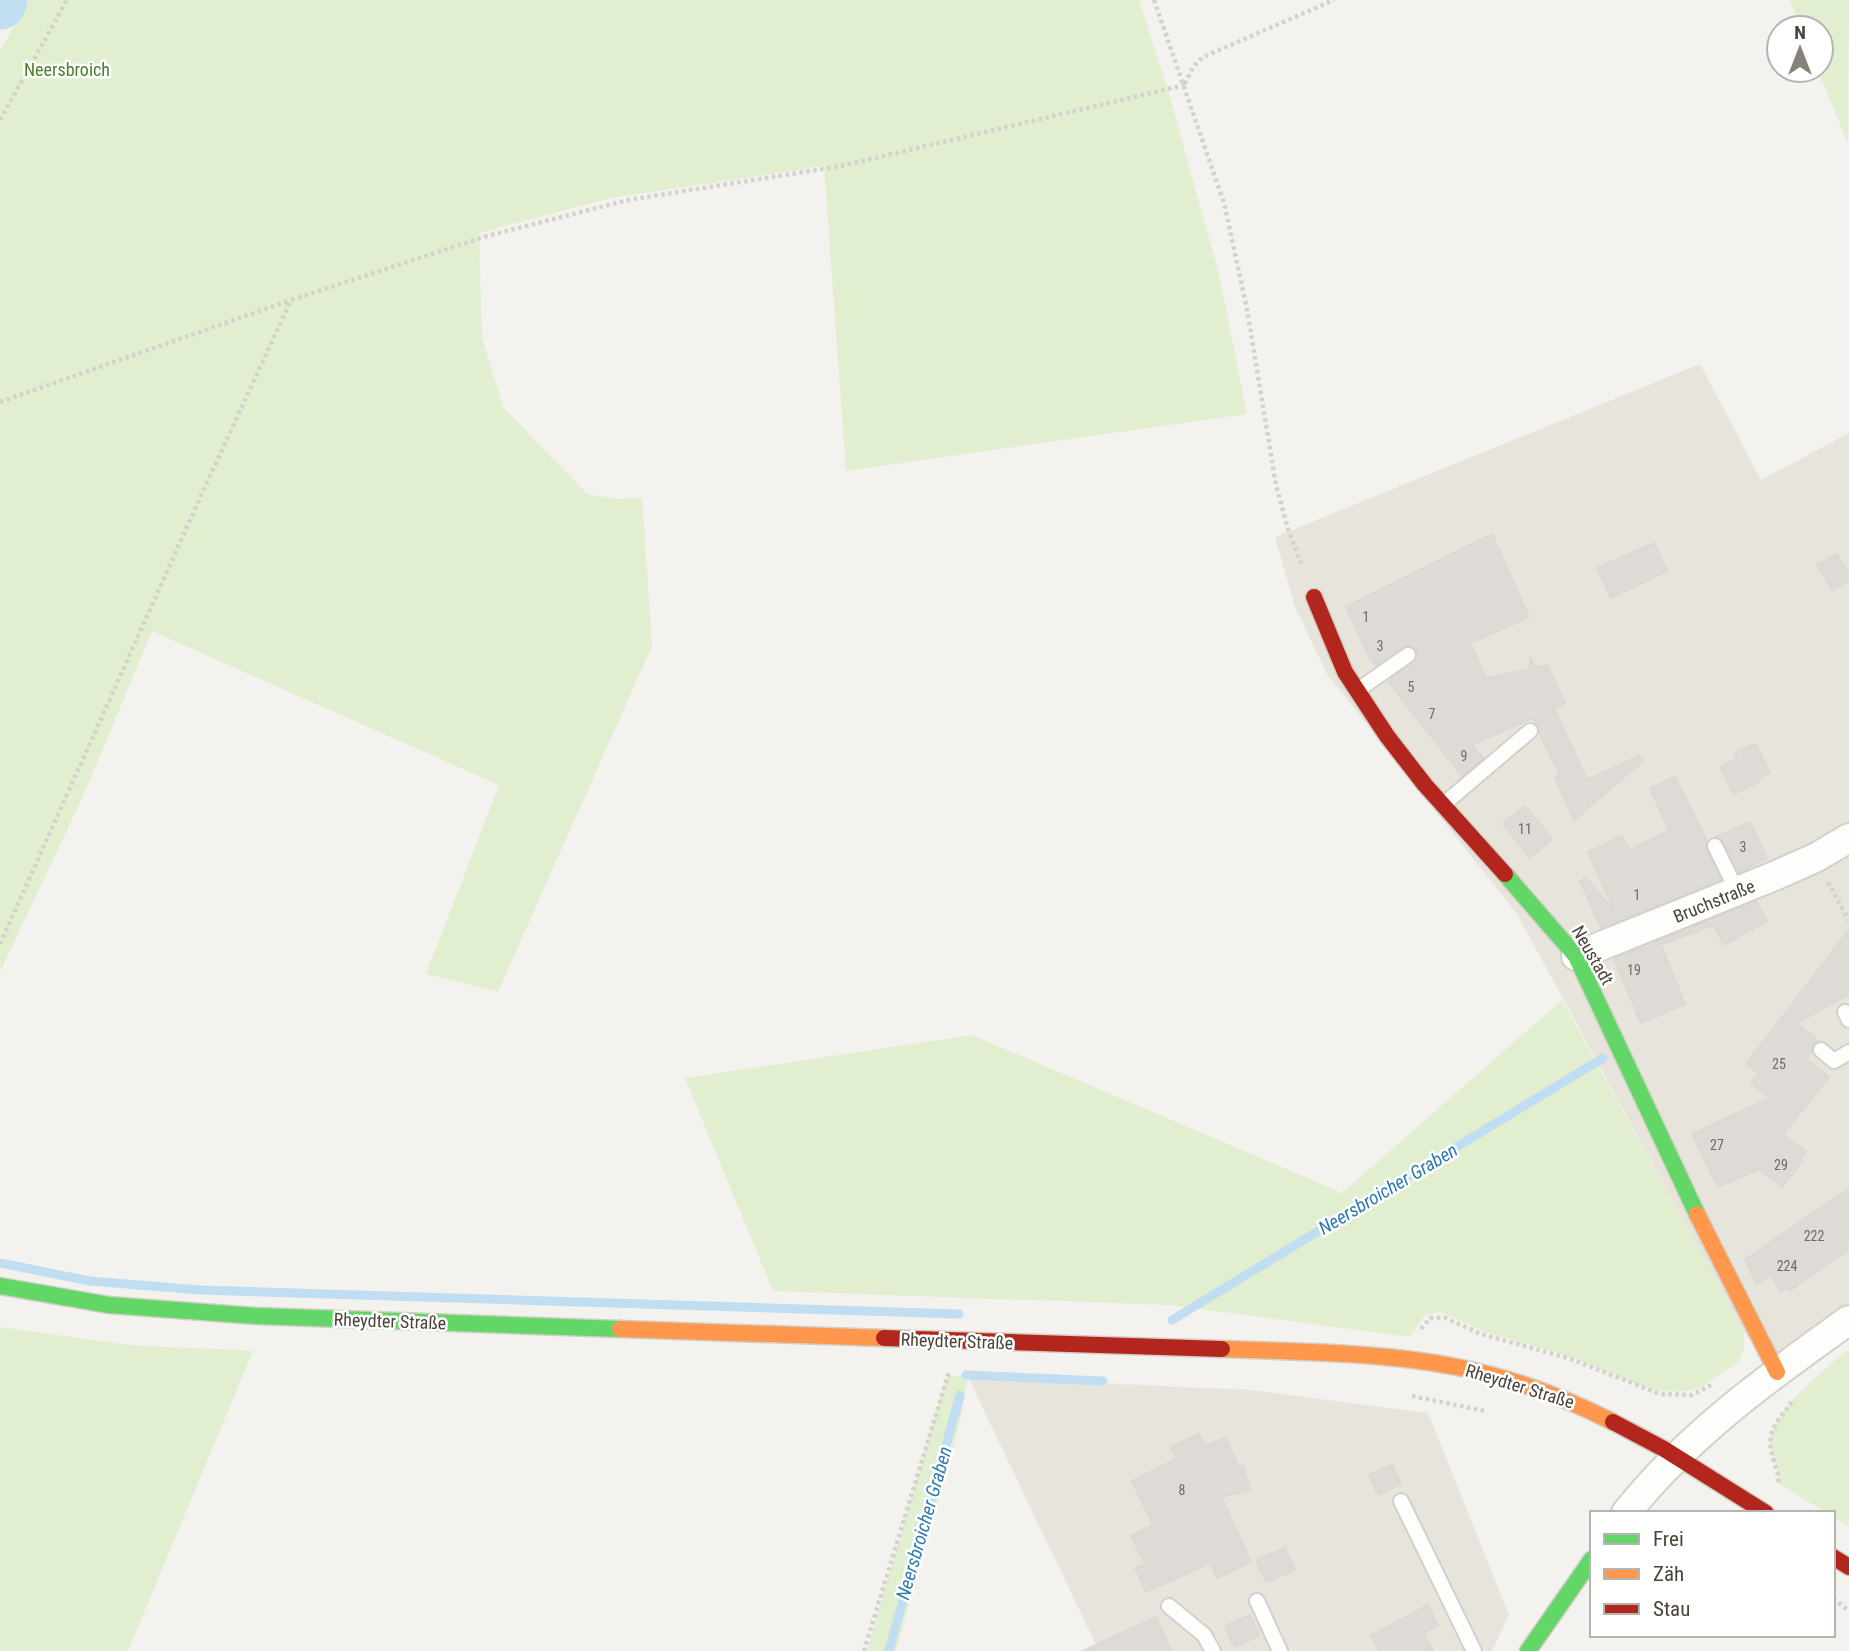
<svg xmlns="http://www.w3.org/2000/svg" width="1849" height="1651" viewBox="0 0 1849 1651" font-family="'Roboto Condensed',sans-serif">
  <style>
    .residential { fill: #e7e4dc }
    .green { fill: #e1eecf }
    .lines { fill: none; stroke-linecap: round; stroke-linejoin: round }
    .stream { stroke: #c0ddf1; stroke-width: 9 }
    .river { stroke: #c0ddf1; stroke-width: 51 }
    .building { fill: #dedbd6; stroke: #dcd9d4; stroke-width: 2 }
    .lane-casing { stroke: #d2d0cb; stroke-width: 18 }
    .street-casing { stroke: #d2d0cb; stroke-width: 32 }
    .fast-casing { stroke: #d3cfc5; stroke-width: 19 }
    .slow-casing { stroke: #d3cfc5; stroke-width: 19 }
    .jam-casing { stroke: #d3cfc5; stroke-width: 19 }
    .path { stroke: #d3d2cc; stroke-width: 4.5; stroke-dasharray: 3.5 3.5; stroke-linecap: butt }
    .lane { stroke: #fdfdfc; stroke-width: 14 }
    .street { stroke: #fdfdfc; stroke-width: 28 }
    .fast { stroke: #63d668; stroke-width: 16 }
    .slow { stroke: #ff974d; stroke-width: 16 }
    .jam { stroke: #b3261e; stroke-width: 16 }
    .labels { text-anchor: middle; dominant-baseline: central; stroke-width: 5; stroke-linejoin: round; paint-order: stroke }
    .number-label { font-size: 14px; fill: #706a61 }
    .park-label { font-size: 18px; fill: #4a7f2a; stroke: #fff }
    .street-label { font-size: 18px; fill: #4b4439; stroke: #fff }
    .water-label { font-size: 19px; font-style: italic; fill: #2e7ab2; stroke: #fff }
  </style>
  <rect width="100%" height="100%" fill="#f4f2ee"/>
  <path class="residential" d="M1700 364 1761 480 1849 433V1339L1777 1372 1744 1332 1517 914 1327 674 1295 607 1275 537Z
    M968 1377 1251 1390 1428 1413 1509 1615 1492 1651H1099Z"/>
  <path class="green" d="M29 0H603L605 3 604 0H1139L1168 90 1220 278 1247 414 846 471 824 166 611 198 479 233 482 338 503 407 587 494 615 499 642 498 652 646 498 992 426 974 499 785 152 631 85 792 0 972V51Z
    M1790 0H1849L1848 144 1818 70H1821V28H1801Z
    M1562 1000 1744 1332V1348L1739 1362 1698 1389 1676 1392 1649 1389 1565 1355 1486 1332 1440 1312 1425 1315 1410 1337 1170 1305 773 1291 685 1078 972 1035 1342 1193Z
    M0 1327 130 1345 253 1351 128 1651H0Z
    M1849 1349V1526L1833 1517V1513H1827L1777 1483C1782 1470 1769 1455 1770 1440 1773 1411 1827 1367 1849 1349Z
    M947 1375 968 1377 960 1422 896 1651H867Z"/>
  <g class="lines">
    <path class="stream" d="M0 1263 90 1281 200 1290 959 1314
      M1172 1320 1603 1058
      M966 1375 1103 1381
      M889 1651 960 1395"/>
    <path class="river" d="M0 4 2 0"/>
  </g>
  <path class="building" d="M1492 534 1529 617 1470 643 1486 678 1530 669V657L1535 667 1547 665 1565 703 1554 708 1587 780 1639 756 1643 761 1574 820 1555 777 1560 775 1539 733 1538 725 1532 718 1472 745 1483 758 1462 776 1388 681 1414 662 1417 658 1416 650 1411 646 1403 647 1376 665 1370 658 1346 607Z
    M1654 543 1667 571 1611 598 1597 568Z
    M1837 554 1849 575V581L1832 590 1817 565Z
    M1756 744 1770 773 1759 778 1760 781 1753 785 1733 794 1720 766 1737 759 1735 752Z
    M1675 777 1707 841 1706 850 1721 880 1601 928 1580 881 1586 878 1615 912 1588 852 1622 836 1629 850 1669 831 1650 788Z
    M1525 806 1552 839 1530 858 1503 824Z
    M1750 822 1767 858 1739 873 1724 842 1716 837Z
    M1756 901 1767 921 1724 945 1713 925 1661 945 1685 1004 1641 1023 1614 959Z
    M1849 930V994L1797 1023 1818 1041 1813 1044 1812 1052 1806 1059 1829 1077 1783 1134 1806 1152 1800 1158 1803 1160 1782 1187 1759 1169 1718 1187 1692 1134 1770 1098 1751 1083 1759 1073 1746 1064Z
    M1849 1188V1245L1846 1247 1848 1250 1789 1291 1787 1287 1781 1291 1770 1275 1757 1284 1745 1260Z
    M1199 1434 1206 1447 1225 1437 1239 1467 1243 1466 1250 1490 1221 1497 1251 1562 1217 1578 1210 1563 1146 1592 1135 1568 1145 1564 1131 1536 1153 1525 1132 1481 1177 1459 1171 1447Z
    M1392 1465 1401 1484 1378 1495 1369 1475Z
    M1285 1548 1295 1570 1266 1582 1256 1560Z
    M1428 1605 1438 1625 1423 1633 1433 1651H1379L1371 1636Z
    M1250 1615 1259 1636 1234 1647 1225 1626Z
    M1156 1617 1171 1651H1083Z"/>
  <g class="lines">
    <g class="lane-casing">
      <path id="lane" d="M1358 690 1408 655
        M1444 804 1530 731
        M1715 846 1737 891
        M1845 1012 1849 1020
        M1821 1050 1834 1061 1849 1052
        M1401 1501 1474 1651
        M1257 1601 1280 1651
        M1169 1606 1204 1635 1213 1651"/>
    </g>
    <g class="street-casing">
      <path id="street" d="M1576 956 1772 877 1815 858 1849 838
        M1626 1513C1688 1435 1769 1377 1849 1320"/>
    </g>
    <g class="fast-casing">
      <path id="fast" d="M1505 874 1576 956 1697 1214
        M0 1286 109 1305 257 1316 620 1329
        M1528 1651 1592 1559"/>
    </g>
    <g class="slow-casing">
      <path id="slow" d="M1697 1214 1777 1372
        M620 1329 884 1338
        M1222 1349C1300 1352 1380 1352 1457 1367 1511 1378 1564 1397 1613 1422"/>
    </g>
    <g class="jam-casing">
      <path id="jam" d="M1314 597 1345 672 1387 736 1425 785 1505 874
        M884 1338 1222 1349
        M1613 1422 1664 1449 1766 1513
        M1833 1557 1849 1567"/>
    </g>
    <path class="path" d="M1154 0 1224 203 1247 309 1276 485 1288 529 1302 566
      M1185 84 1193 67 1203 57 1334 0
      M0 120 67 0
      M0 402 291 300
      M1828 882 1849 921
      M0 944 195 509 291 300 487 236 628 200 841 166 1185 85
      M1421 1329 1430 1318H1445L1481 1334 1568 1358 1660 1394 1692 1395 1711 1385
      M1412 1396 1485 1411
      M1778 1482 1779 1478C1774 1459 1764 1442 1776 1424 1780 1416 1788 1409 1792 1401
      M1833 1598 1849 1611
      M864 1651 949 1372"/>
    <use href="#lane" class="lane"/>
    <use href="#street" class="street"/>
    <use href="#fast" class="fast"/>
    <use href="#slow" class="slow"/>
    <use href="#jam" class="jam"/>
  </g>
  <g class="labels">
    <g class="number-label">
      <text x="1366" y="617">1</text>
      <text x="1380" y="646">3</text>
      <text x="1411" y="687">5</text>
      <text x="1432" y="714">7</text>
      <text x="1464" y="756">9</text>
      <text x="1525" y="829">11</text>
      <text x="1743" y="847">3</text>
      <text x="1637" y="895">1</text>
      <text x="1634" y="970">19</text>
      <text x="1779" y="1064">25</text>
      <text x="1717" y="1145">27</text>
      <text x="1781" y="1165">29</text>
      <text x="1814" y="1236">222</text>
      <text x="1787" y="1266">224</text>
      <text x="1182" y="1490">8</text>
    </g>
    <g class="park-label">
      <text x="67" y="69">Neersbroich</text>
    </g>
    <g class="street-label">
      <text transform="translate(1714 901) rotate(-22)">Bruchstraße</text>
      <text transform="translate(1593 955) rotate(60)">Neustadt</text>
      <text transform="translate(390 1321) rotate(2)">Rheydter Straße</text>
      <text transform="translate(957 1341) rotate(2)">Rheydter Straße</text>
      <text transform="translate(1520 1386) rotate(17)">Rheydter Straße</text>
    </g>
    <g class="water-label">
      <text transform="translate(1388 1189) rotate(-31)">Neersbroicher Graben</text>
      <text transform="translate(924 1523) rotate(-74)">Neersbroicher Graben</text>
    </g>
  </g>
  <rect x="1590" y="1511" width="245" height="126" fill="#ffffff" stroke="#b7b4b0" stroke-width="2"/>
  <rect x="1604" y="1534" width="35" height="10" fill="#63d668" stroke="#b7b4b0" stroke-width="2"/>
  <text x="1653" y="1546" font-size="21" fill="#4b4439">Frei</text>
  <rect x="1604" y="1569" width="35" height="10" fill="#ff974d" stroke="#b7b4b0" stroke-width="2"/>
  <text x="1653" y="1581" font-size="21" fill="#4b4439">Zäh</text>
  <rect x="1604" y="1604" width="35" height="10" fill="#b3261e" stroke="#b7b4b0" stroke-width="2"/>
  <text x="1653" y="1616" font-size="21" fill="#4b4439">Stau</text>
  <g transform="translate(1800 49)"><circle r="33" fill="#ffffff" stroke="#b7b4b0" stroke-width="2"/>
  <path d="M0-5L12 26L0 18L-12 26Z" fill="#868178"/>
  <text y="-10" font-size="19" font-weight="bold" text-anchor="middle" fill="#4b4439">N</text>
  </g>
</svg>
